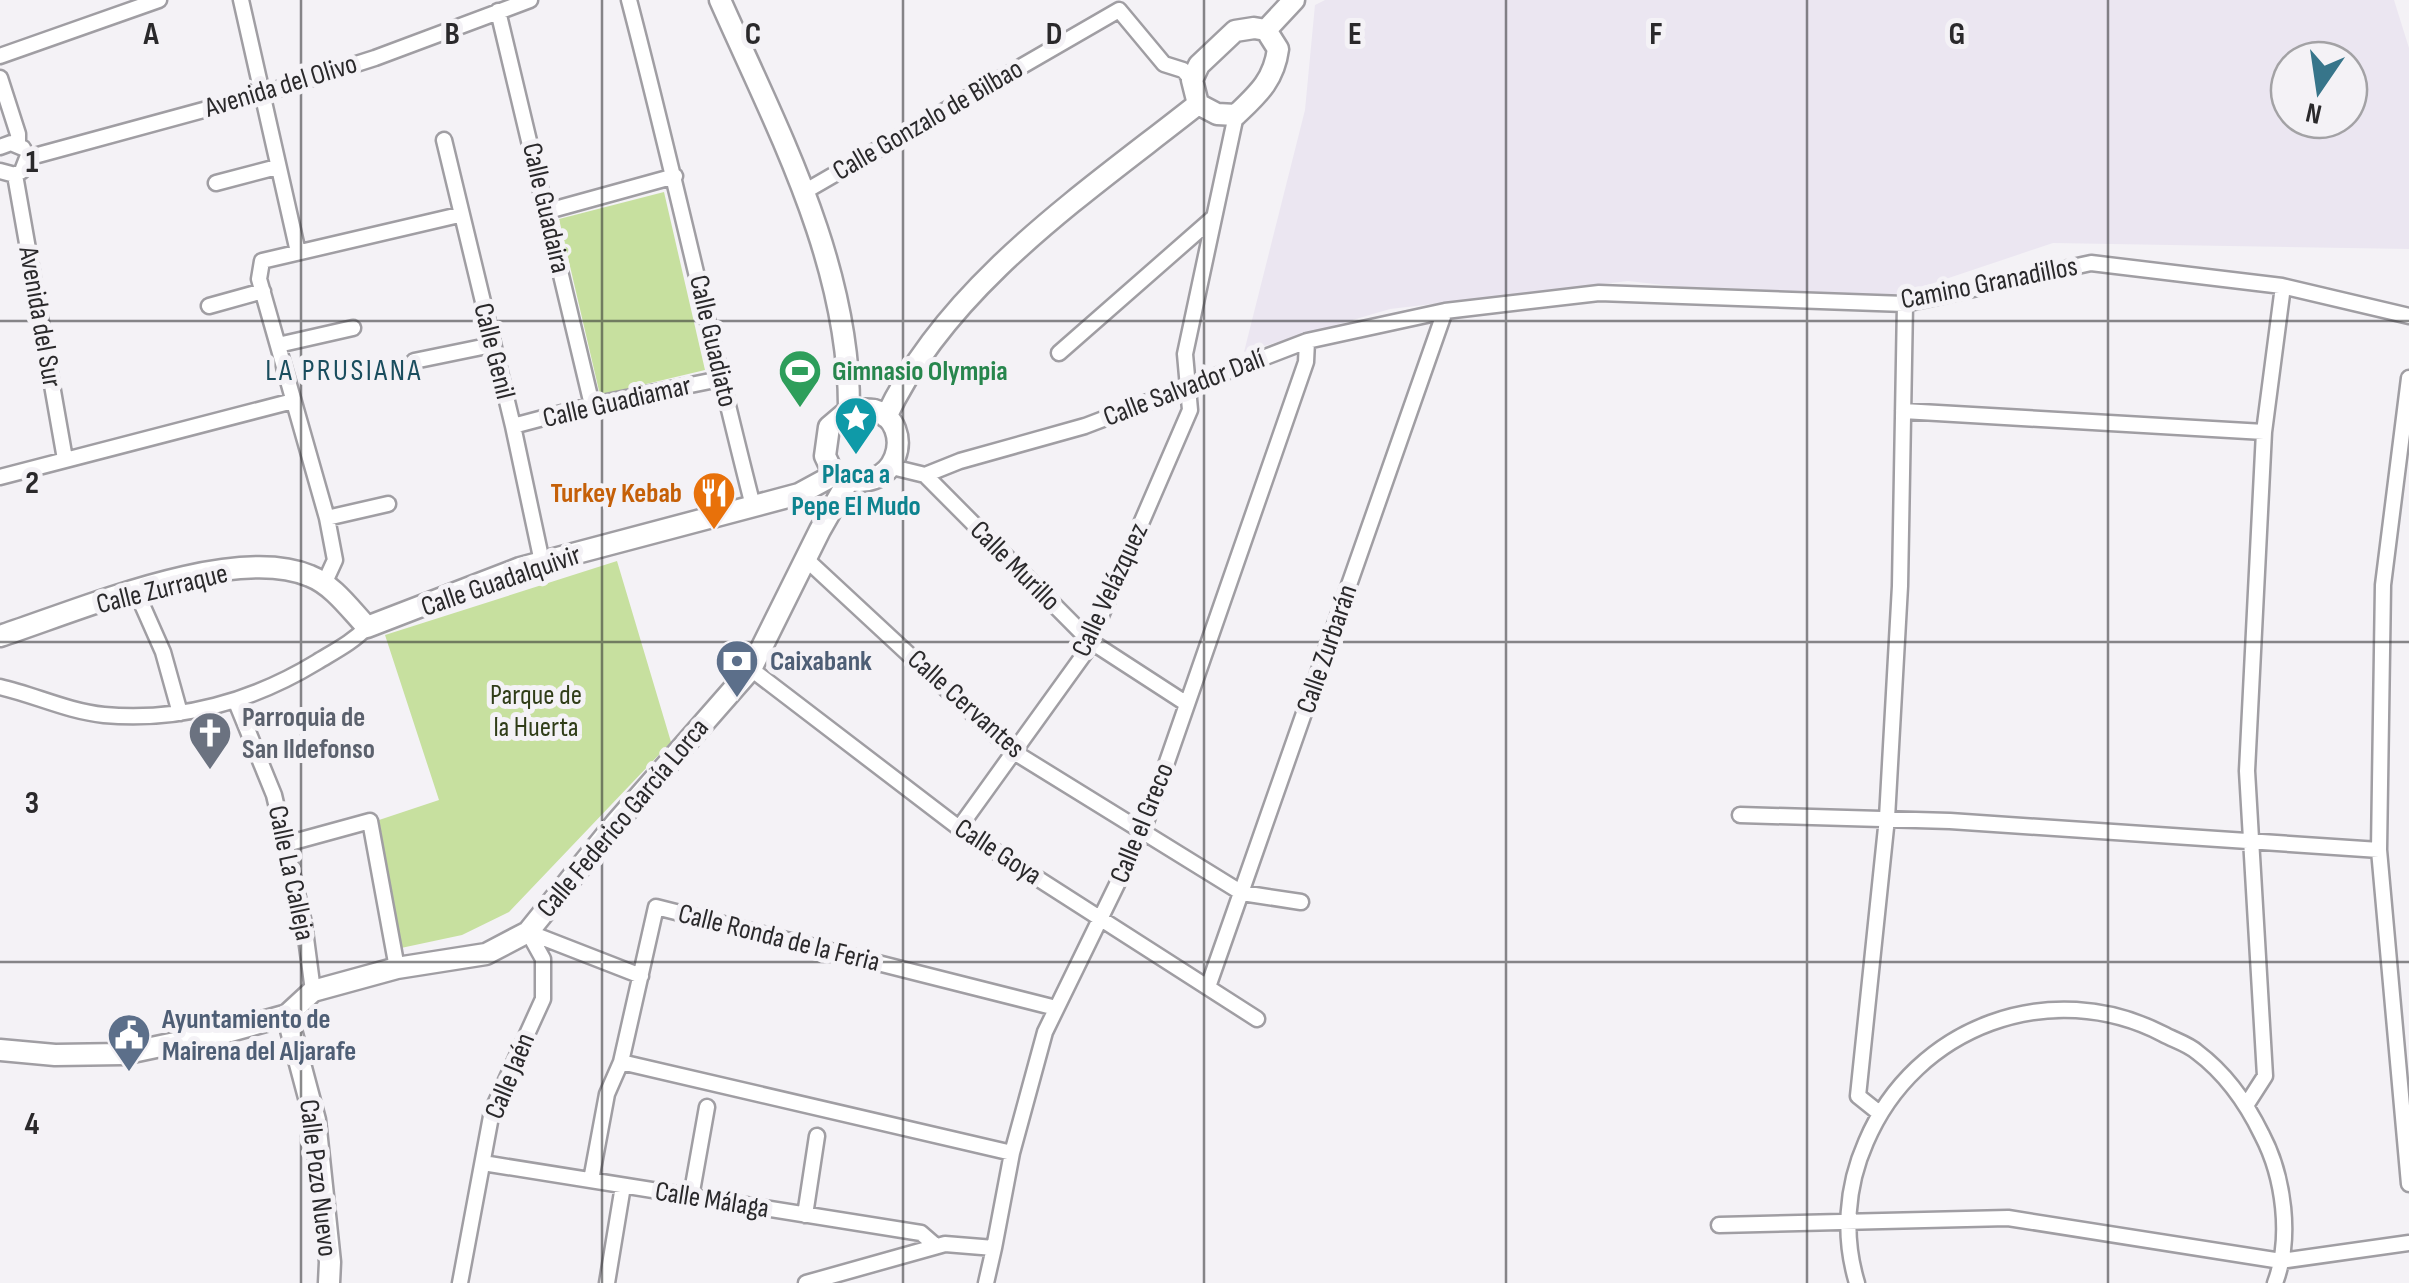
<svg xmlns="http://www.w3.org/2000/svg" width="2409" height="1283" viewBox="0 0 2409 1283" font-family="'Sofia Sans Condensed',sans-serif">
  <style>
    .built { fill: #ebe6f1; fill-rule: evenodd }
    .green { fill: #c7e09f }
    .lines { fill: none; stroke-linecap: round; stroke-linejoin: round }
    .street-casing { stroke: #a09ea3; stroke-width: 19 }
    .secondary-casing { stroke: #a09ea3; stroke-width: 25 }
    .street { stroke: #fff; stroke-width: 14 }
    .secondary { stroke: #fff; stroke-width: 20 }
    .grid { fill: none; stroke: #2a292b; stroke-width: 2.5; stroke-opacity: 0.55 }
    .labels { text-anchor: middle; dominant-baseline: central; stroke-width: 10; stroke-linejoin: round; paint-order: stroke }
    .street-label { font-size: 28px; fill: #2a292b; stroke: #f4f2f6 }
    .leisure-label { font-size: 28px; font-weight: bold; fill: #27864d; stroke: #f4f2f6; text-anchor: start }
    .culture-label { font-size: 28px; font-weight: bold; fill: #0d838f; stroke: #f4f2f6 }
    .food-label { font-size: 28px; font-weight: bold; fill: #c56008; stroke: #f4f2f6; text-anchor: end }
    .service-label { font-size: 28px; font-weight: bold; fill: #4e5e75; stroke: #f4f2f6; text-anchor: start }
    .park-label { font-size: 28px; fill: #303d18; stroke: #f4f2f6 }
    .worship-label { font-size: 28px; font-weight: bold; fill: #5b616d; stroke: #f4f2f6; text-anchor: start }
    .neighbourhood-label { font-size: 30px; letter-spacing: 2.5px; fill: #1a4d5e; stroke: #f4f2f6 }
    .grid-label { font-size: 32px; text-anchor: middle; font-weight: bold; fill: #2a292b; stroke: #f4f2f6; stroke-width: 10; stroke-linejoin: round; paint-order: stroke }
  </style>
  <rect width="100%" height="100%" fill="#f4f2f6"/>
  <path class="built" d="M1325 0H2394L2409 48V249L2053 243 1892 297 1790 299 1628 281 1390 309 1244 352 1305 110 1315 5ZM2289 60H2349V120H2289Z"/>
  <path class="green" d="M664 192 705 370 600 395 559 219Z
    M617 561 671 742 509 912 462 935 401 948 379 820 439 800 385 635Z"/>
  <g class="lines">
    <g class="street-casing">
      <path id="street" d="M241 0 298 252
        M629 0C673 168 710 338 753 506
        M498 11 592 405
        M0 56 159 0
        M0 78 18 134V144
        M444 140 513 426 542 562
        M0 147 11 143 23 148
        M27 158 262 94 375 58 530 0
        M0 171 15 175 22 171 27 158
        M15 175 65 459
        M216 183 277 167
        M804 192 1119 10 1164 64 1183 70 1192 80
        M548 211 675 176
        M209 306 263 291
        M278 345 353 328
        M1059 353 1213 218
        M414 361 492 345
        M2409 378 2383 585 2379 850 2409 1184
        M1903 411 2264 432
        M513 426 592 405 720 379
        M892 467 925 475 1090 641 1187 704
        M925 475 960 461 1085 426 1307 341 1445 311 1599 293 1905 304 2091 263 2282 286 2409 316
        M0 477 293 401
        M327 518 388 504
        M807 560 1014 752 1242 893 1301 902
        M324 584 335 560 327 518 259 279 262 261 459 215
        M136 591 163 652 180 713
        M751 669 959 828 1257 1019
        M0 687C35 695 67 711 104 715 180 722 253 701 317 662 335 651 353 642 367 627
        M236 702 274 795 304 923 313 991
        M1740 815 1950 821 2379 850
        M959 828 1085 653 1190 410 1185 354 1236 115
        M286 844 370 821 397 968
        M528 932 641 976
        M1208 987 1445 311
        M621 1062 1012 1153
        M2247 1104 2265 1076 2247 771 2264 432 2282 294
        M1878 1112 1858 1096 1887 818 1900 586 1905 304
        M483 1163 921 1233 936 1246
        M591 1180 607 1094 621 1062 656 907 1056 1008
        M691 1197 707 1107
        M805 1215 817 1136
        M1719 1225 2008 1218 2281 1261 2409 1243
        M460 1283 492 1111 543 999V959L528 932
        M607 1283 623 1186
        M806 1283 945 1244 994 1248 1012 1153 1045 1032 1143 831 1306 362 1307 341
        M986 1283 994 1248
        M1857 1283C1843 1237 1846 1187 1866 1142 1915 1026 2051 976 2163 1034 2174 1040 2188 1044 2197 1052 2225 1073 2247 1104 2262 1135 2284 1177 2292 1238 2275 1283"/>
    </g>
    <g class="secondary-casing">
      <path id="secondary" d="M720 0C778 131 850 264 849 410
        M1254 28 1266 30 1278 49C1274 80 1258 94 1236 115L1217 114 1198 104 1192 80 1199 65 1235 31Z
        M1266 30 1294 0
        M849 410C856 410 867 409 874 410 917 422 900 503 834 475L825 456 829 427Z
        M886 417C947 285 1087 192 1198 104
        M0 636C77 611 234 543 310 576 333 585 350 609 367 627L520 568 799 494 834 475
        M287 1015 315 1120 330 1262 329 1283
        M0 1050 55 1055 123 1054 227 1032 287 1015 313 991 397 968 486 954 528 932 616 823 751 669 820 530 848 481"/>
    </g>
    <use href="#street" class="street"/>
    <use href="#secondary" class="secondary"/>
  </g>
  <path class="grid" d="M301 0V1283M602 0V1283M903 0V1283M1204 0V1283M1506 0V1283M1807 0V1283M2108 0V1283M0 321H2409M0 642H2409M0 962H2409"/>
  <defs>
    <g id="stadium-pin" transform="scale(2.25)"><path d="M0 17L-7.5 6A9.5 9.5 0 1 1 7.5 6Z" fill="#2e9e5b" stroke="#f4f2f6"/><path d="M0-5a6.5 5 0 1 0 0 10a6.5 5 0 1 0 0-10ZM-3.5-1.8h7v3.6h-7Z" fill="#fff"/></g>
    <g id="sight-pin" transform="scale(2.25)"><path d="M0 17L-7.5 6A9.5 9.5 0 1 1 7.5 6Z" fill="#0f9aa8" stroke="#f4f2f6"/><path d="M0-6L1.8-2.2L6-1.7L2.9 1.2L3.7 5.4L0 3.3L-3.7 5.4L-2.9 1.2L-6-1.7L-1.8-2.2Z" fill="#fff"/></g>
    <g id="restaurant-pin" transform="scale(2.25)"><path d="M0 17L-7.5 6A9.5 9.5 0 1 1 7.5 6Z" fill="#e8710a" stroke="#f4f2f6"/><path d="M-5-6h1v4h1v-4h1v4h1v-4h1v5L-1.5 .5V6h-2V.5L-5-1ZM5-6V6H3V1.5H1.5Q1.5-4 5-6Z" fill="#fff"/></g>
    <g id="bank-pin" transform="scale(2.25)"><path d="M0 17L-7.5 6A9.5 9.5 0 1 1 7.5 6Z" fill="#5c6f8a" stroke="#f4f2f6"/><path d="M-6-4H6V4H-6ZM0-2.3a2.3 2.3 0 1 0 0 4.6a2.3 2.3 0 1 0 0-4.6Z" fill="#fff"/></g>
    <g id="church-pin" transform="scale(2.25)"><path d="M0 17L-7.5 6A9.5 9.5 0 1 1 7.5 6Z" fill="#6b7280" stroke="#f4f2f6"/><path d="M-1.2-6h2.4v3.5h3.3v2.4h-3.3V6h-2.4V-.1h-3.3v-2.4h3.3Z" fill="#fff"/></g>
    <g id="civic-pin" transform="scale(2.25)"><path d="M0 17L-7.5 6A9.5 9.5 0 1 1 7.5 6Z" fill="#5c6f8a" stroke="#f4f2f6"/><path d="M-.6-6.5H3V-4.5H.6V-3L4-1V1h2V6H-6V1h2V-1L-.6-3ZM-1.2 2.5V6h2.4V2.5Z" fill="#fff"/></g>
  </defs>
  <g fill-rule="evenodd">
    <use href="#stadium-pin" x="800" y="371"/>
    <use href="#sight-pin" x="856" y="418"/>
    <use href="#restaurant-pin" x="714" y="493"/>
    <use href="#bank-pin" x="737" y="661"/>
    <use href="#church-pin" x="210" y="733"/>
    <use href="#civic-pin" x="129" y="1035"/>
  </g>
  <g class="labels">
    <g class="street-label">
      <text transform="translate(281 86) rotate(-17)">Avenida del Olivo</text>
      <text transform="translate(928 120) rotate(-30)">Calle Gonzalo de Bilbao</text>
      <text transform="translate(546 208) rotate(77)">Calle Guadaira</text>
      <text transform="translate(1989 283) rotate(-11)">Camino Granadillos</text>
      <text transform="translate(40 317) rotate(80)">Avenida del Sur</text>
      <text transform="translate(713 341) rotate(77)">Calle Guadiato</text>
      <text transform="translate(494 351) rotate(76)">Calle Genil</text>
      <text transform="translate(1184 388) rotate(-21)">Calle Salvador Dalí</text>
      <text transform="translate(617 402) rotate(-13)">Calle Guadiamar</text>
      <text transform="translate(1015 566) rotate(45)">Calle Murillo</text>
      <text transform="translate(501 581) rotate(-19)">Calle Guadalquivir</text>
      <text transform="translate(162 589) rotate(-14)">Calle Zurraque</text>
      <text transform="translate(1110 590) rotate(-65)">Calle Velázquez</text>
      <text transform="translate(1327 649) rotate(-71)">Calle Zurbarán</text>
      <text transform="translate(966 704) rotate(42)">Calle Cervantes</text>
      <text transform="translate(623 818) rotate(-50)">Calle Federico García Lorca</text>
      <text transform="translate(1142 823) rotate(-68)">Calle el Greco</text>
      <text transform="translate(998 852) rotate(33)">Calle Goya</text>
      <text transform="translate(291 873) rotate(78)">Calle La Calleja</text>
      <text transform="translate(779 938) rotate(14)">Calle Ronda de la Feria</text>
      <text transform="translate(510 1076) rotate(-68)">Calle Jaén</text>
      <text transform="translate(318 1178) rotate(83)">Calle Pozo Nuevo</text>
      <text transform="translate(712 1200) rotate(9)">Calle Málaga</text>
    </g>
    <g class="leisure-label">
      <text x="832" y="371">Gimnasio Olympia</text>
    </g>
    <g class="culture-label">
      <text x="856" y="474">Placa a<tspan x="856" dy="32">Pepe El Mudo</tspan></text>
    </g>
    <g class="food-label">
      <text x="682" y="493">Turkey Kebab</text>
    </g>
    <g class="service-label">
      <text x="770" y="661">Caixabank</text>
      <text x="162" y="1019">Ayuntamiento de<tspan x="162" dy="32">Mairena del Aljarafe</tspan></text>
    </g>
    <g class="park-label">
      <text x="536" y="695">Parque de<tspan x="536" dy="32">la Huerta</tspan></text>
    </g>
    <g class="worship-label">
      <text x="242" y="717">Parroquia de<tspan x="242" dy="32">San Ildefonso</tspan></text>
    </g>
    <g class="neighbourhood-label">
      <text x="344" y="371">LA PRUSIANA</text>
    </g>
  </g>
  <g class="grid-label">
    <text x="151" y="44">A</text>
    <text x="452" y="44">B</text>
    <text x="753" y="44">C</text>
    <text x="1054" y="44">D</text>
    <text x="1355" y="44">E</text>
    <text x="1656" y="44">F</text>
    <text x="1957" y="44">G</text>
    <text x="32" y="172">1</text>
    <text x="32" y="493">2</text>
    <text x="32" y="813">3</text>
    <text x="32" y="1134">4</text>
  </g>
  <g transform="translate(2319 90) rotate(193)"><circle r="48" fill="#f4f2f6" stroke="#a3a2a5" stroke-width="2.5"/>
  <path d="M0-8L18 38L0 25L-18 38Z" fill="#37758a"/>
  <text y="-15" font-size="28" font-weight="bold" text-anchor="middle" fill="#2a292b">N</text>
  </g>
</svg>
